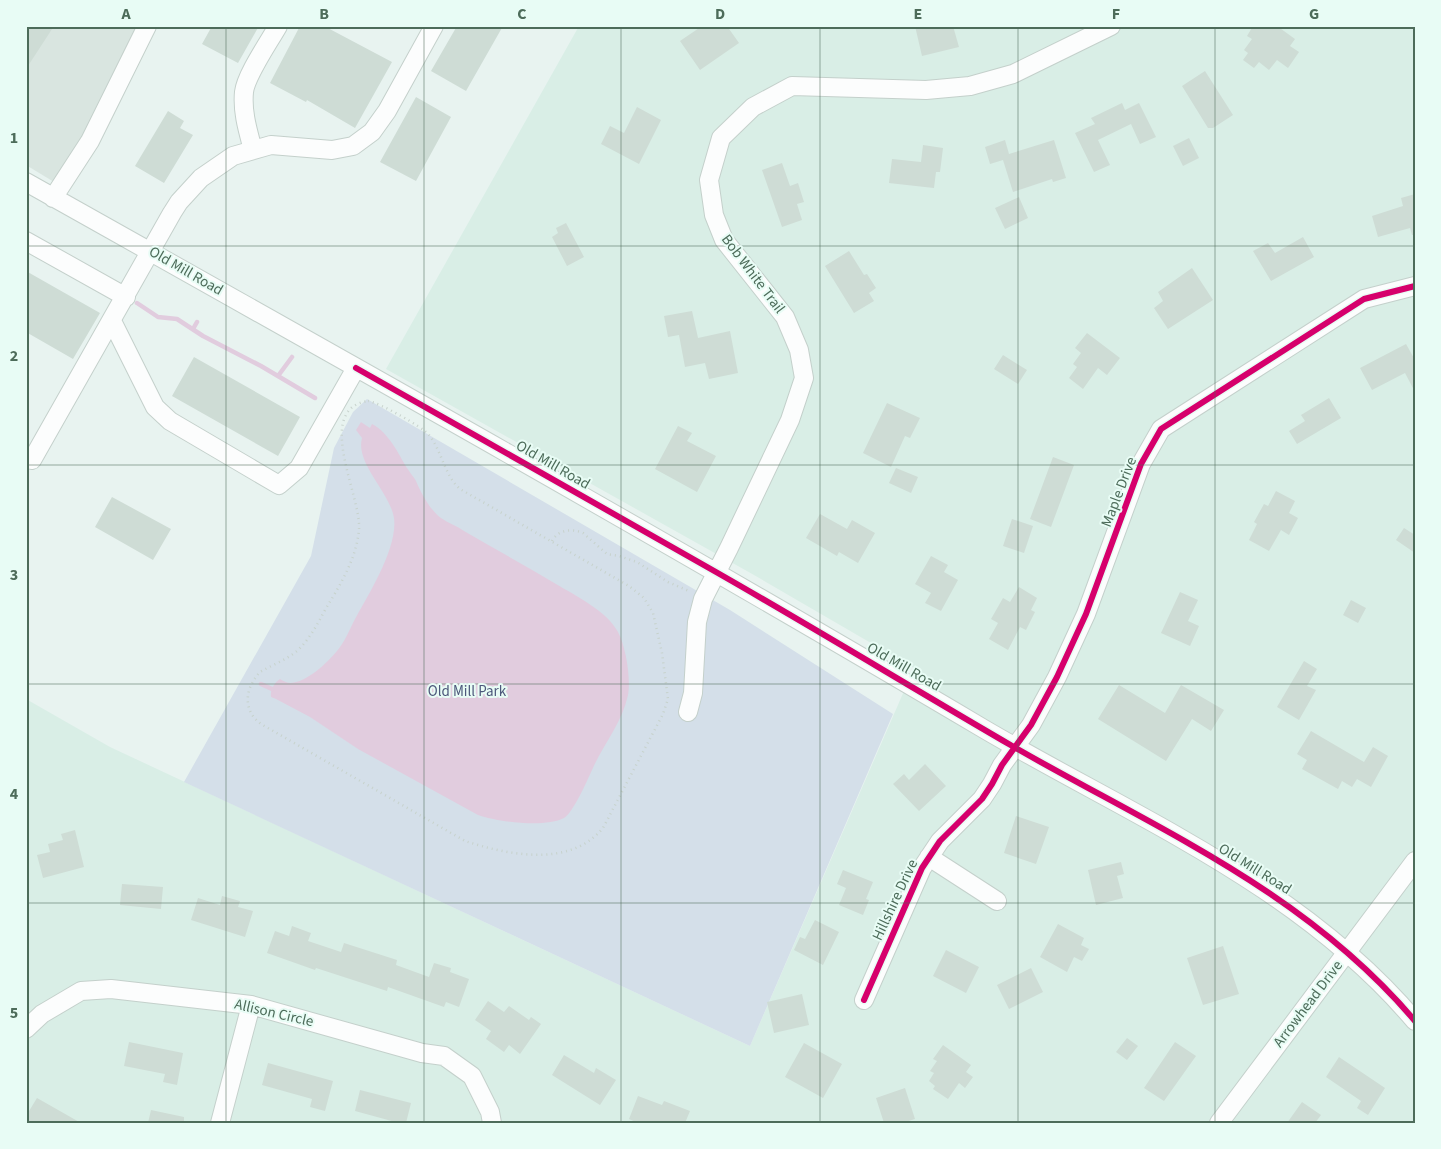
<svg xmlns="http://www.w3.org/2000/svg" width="1441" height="1149" viewBox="0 0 1441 1149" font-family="'Source Sans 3',sans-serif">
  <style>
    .residential { fill: #d9eee6 }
    .industrial { fill: #d9e5e0 }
    .green { fill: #d4dfe9 }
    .water { fill: #e1ccde }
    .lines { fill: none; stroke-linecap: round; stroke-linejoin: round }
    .stream { stroke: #e1ccde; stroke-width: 4.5 }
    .building { fill: #cedcd5 }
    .minor-casing { stroke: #c4d0cb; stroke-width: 20 }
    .path { stroke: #c7d2cc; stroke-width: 2.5; stroke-dasharray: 1 4; stroke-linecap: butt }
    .minor { stroke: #fcfdfd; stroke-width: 18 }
    .cycleway-casing { stroke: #e8fcf5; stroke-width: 9 }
    .cycleway { stroke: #d6006c; stroke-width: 6 }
    .grid { fill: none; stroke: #4d6c5a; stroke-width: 1; stroke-opacity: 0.55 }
    .labels { text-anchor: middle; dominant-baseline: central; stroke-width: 4; stroke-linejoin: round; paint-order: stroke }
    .street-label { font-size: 15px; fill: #4d6c5a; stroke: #e8fcf5 }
    .park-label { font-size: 15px; fill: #4d587b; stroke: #e8fcf5 }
    .neatline { fill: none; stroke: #4d6c5a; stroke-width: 2 }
    .grid-label { font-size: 16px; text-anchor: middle; font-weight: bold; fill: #4d6c5a }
  </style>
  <rect width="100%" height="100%" fill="#e8f3f0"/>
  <path class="residential" d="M579 26H1415V1123H26V699L110 747 750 1046 914 668 754 575 386 369Z"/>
  <path class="industrial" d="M26 26H154L59 185 26 165Z"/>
  <path class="green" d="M367 399 730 610 893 714 750 1046 184 782 311 556 334 448 353 412Z"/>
  <path class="water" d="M361 422 370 428 372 424C389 433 398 453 407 468 410 473 414 477 416 481 421 493 430 510 441 518 448 523 457 526 464 531 495 549 526 566 556 584 576 596 607 611 618 632 626 647 631 679 628 695 622 723 603 745 592 770 587 781 573 813 564 818 545 828 498 822 478 815L358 749 310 717 276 699 271 697C270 690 274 683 280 679 283 681 287 683 291 683 307 682 327 663 337 651 344 643 349 631 354 621 368 595 398 548 394 518 390 492 355 463 362 438L356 430Z"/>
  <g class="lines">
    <path class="stream" d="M137 303 158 317 177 319 203 336 261 366 315 398
      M193 329 197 322
      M278 376 292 357
      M261 684 272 689"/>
  </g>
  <path class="building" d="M26 26H54L26 69Z
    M212 26H259L238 63 202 44Z
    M300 26H324L392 62 355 128 307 100 306 102 270 83Z
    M457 26H503L466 91 431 71Z
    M702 26H727L739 43 700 70 680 41Z
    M915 26H953L959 47 922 56Z
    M1253 26H1277L1295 39 1290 46 1299 52 1288 68 1277 60 1269 70 1259 62 1254 68 1243 60 1248 53 1244 50 1252 39 1247 36Z
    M1205 71 1233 115 1213 128H1208L1182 86Z
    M416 97 451 117 416 181 380 162Z
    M1122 103 1125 110 1139 103 1156 137 1140 144 1131 124 1098 140 1110 165 1094 172 1075 133 1095 124 1091 118Z
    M637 107 661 120 639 164 601 144 610 126 624 133Z
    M168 111 184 121 180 128 193 135 164 183 135 166Z
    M1189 138 1199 158 1183 166 1173 146Z
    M1005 140 1009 154 1054 140 1066 178 1053 182 1052 179 1013 192 1003 160 990 164 985 147Z
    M923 145 943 148 940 172H936L934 188 889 183 892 159 921 162Z
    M782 163 790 186 798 183 804 202 797 204 802 220 782 227 762 170Z
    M1415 194V235H1412L1410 228 1378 237 1372 216 1403 206 1401 198Z
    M1019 197 1028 218 1005 229 995 208Z
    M566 223 584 257 567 266 552 237 558 233 556 228Z
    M1303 237 1314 257 1271 281 1253 251 1268 243 1275 253Z
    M849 251 864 275 867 274 876 288 869 293 874 301 854 313 825 266Z
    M1192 268 1213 300 1168 329 1154 308 1163 301 1158 292Z
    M26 271 100 313 73 359 26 332Z
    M692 311 698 338 730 331 738 373 709 379 705 363 685 367 679 335 668 337 664 316Z
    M1087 333 1120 358 1107 375 1098 368 1083 389 1069 378 1077 367 1073 364 1081 353 1075 348Z
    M1406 344 1415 360V392L1405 373 1372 390 1360 368Z
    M1003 355 1027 370 1018 384 994 369Z
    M194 357 300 417 278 456 172 396Z
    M1329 398 1341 418 1297 444 1289 431 1305 421 1301 415Z
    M887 403 920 418 910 438 905 436 891 467 863 453Z
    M678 426 692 433 687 441 716 456 697 492 655 469Z
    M1053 457 1074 465 1051 527 1030 519Z
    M896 468 918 477 911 493 889 483Z
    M1276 491 1295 501 1289 513 1298 518 1289 535 1281 530 1269 551 1249 540 1257 524 1254 522 1264 504 1268 506Z
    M112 497 171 529 153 560 95 527Z
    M820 514 847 529 852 520 875 533 858 563 839 552 837 556 806 538Z
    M1012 519 1033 526 1024 553 1003 546Z
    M1404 528 1415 535V553L1396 540Z
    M931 556 948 565 944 572 958 580 941 611 925 603 931 593 915 584Z
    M1019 587 1037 598 1031 610 1035 612 1026 630 1020 627 1008 650 989 639 998 623 991 619 1003 598 1010 602Z
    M1180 592 1198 600 1188 621 1199 626 1190 646 1161 633Z
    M1351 600 1366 608 1358 623 1343 615Z
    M1304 661 1317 669 1307 686 1316 690 1299 720 1277 707Z
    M1119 685 1165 713 1181 685 1224 710 1211 731 1192 719 1166 761 1098 719Z
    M1311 731 1364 762 1373 747 1388 756 1371 787 1357 779 1352 787 1342 781 1338 789 1302 769 1307 760 1297 754Z
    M925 764 946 786 919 811 893 784 904 774 909 780Z
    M1016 816 1049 827 1036 864 1004 853Z
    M75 830 84 867 43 878 37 855 50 852 48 844 63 840 61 834Z
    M1121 862 1124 874 1117 876 1123 898 1096 905 1088 870Z
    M843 870 873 882 866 899 869 900 863 915 839 905 846 888 837 884Z
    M122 884 163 887 161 909 120 905Z
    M222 896 240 901 238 907 253 911 245 937 191 920 198 898 220 905Z
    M815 920 839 932 823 965 794 950 800 937 805 939Z
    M1058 924 1084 938 1081 945 1089 949 1082 961 1074 957 1067 972 1040 957Z
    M292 926 311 933 308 941 341 952 344 943 397 960 396 965 429 977 434 963 451 968 450 972 469 979 459 1007 446 1002 444 1007 388 987 387 991 316 968 315 970 267 953 275 931 289 936Z
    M1223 946 1239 994 1203 1005 1187 958Z
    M946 950 979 967 966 993 933 976Z
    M1031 968 1043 992 1009 1009 997 985Z
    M802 994 809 1025 774 1033 767 1002Z
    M488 1001 504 1012 509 1006 529 1020 531 1017 541 1024 520 1054 509 1045 504 1052 486 1039 491 1031 475 1020Z
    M1127 1038 1138 1046 1127 1060 1116 1052Z
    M129 1042 183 1053 177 1085 163 1082 165 1074 124 1066Z
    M1175 1042 1196 1056 1164 1101 1144 1088Z
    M804 1043 842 1064 823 1098 785 1077Z
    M943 1045 971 1065 966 1072 973 1077 965 1088 959 1083 948 1099 933 1089 935 1086 929 1081 934 1073 930 1071 937 1061 933 1059Z
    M564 1055 594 1073 596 1068 616 1080 600 1105 552 1075Z
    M1339 1057 1385 1088 1368 1115 1357 1108 1361 1101 1326 1077Z
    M268 1063 333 1081 325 1111 310 1107 312 1099 262 1085Z
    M905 1088 915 1119 902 1123H884L876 1098Z
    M360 1090 411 1103 406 1123H399L355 1111Z
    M638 1096 662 1105 664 1101 690 1111 685 1123H638L629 1119Z
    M37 1098 81 1123H26V1116Z
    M1302 1102 1321 1115 1315 1123H1287Z
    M151 1110 184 1117V1123H148Z"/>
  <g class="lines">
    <g class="minor-casing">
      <path id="minor" d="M253 150C248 131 242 112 244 92 246 75 269 42 278 26
        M26 182C347 362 668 542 984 729 1134 817 1300 885 1415 1021
        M53 198 90 141 147 26
        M26 241 126 297
        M112 321 155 407 170 421 279 485 299 468 356 368
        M26 456 32 460 172 213 179 202 201 178 233 156 271 145 332 150 353 146 372 132 387 111 434 26
        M688 712 693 693 697 622 703 599 729 548 790 420 804 378 799 350 785 317 724 240 714 215 709 180 721 138 753 107 792 86 926 90 970 86 1013 74 1111 26
        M929 857 997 901
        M864 1000 922 868 940 841 982 799 992 784 1002 765 1031 725 1057 677 1086 614 1141 464 1161 429 1364 299 1415 286
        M26 1029 42 1014 81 991 111 989 251 1005 422 1053 444 1056 472 1076 490 1112 492 1123
        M220 1123 251 1005
        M1219 1123 1415 861"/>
    </g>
    <path class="path" d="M368 401C378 402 423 427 429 435 442 451 444 475 460 489L629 586 644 598 653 613 662 653 668 699 663 714 603 828C570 868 508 855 465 841L261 724C242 710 245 688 260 672 272 665 286 660 297 651 309 640 317 625 325 610 340 585 356 560 359 530 362 497 313 409 368 401Z
      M552 541C558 530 571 528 583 533L607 554 619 556 637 562 668 582 689 591"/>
    <use href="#minor" class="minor"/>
    <g class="cycleway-casing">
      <path id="cycleway" d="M356 368C476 436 596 503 716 572 816 629 914 689 1014 747 1157 829 1305 891 1415 1021
        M864 1000 922 868 940 841 982 799 992 784 1002 765 1031 725 1057 677 1086 614 1141 464 1161 429 1364 299 1415 286"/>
    </g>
    <use href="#cycleway" class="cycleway"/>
  </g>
  <path class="grid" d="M226 26V1123M424 26V1123M621 26V1123M820 26V1123M1018 26V1123M1215 26V1123M26 246H1415M26 465H1415M26 684H1415M26 903H1415"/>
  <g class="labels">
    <g class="street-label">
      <text transform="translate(186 271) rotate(30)">Old Mill Road</text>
      <text transform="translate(753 274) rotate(53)">Bob White Trail</text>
      <text transform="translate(553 465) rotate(30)">Old Mill Road</text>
      <text transform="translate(1119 492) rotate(-69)">Maple Drive</text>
      <text transform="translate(904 667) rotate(30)">Old Mill Road</text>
      <text transform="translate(1255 869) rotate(32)">Old Mill Road</text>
      <text transform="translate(895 900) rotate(-65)">Hillshire Drive</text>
      <text transform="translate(1308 1004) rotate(-53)">Arrowhead Drive</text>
      <text transform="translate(274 1013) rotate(13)">Allison Circle</text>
    </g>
    <g class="park-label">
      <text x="467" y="691">Old Mill Park</text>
    </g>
  </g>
  <rect width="1441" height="1149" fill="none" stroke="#e8fcf5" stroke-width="55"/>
  <rect x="28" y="28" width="1386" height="1094" class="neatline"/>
  <g class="grid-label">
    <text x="126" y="19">A</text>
    <text x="324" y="19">B</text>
    <text x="522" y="19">C</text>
    <text x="720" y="19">D</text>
    <text x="918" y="19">E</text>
    <text x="1116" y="19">F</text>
    <text x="1314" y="19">G</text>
    <text x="14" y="143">1</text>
    <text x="14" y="361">2</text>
    <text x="14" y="580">3</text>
    <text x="14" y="799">4</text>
    <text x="14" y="1018">5</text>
  </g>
</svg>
